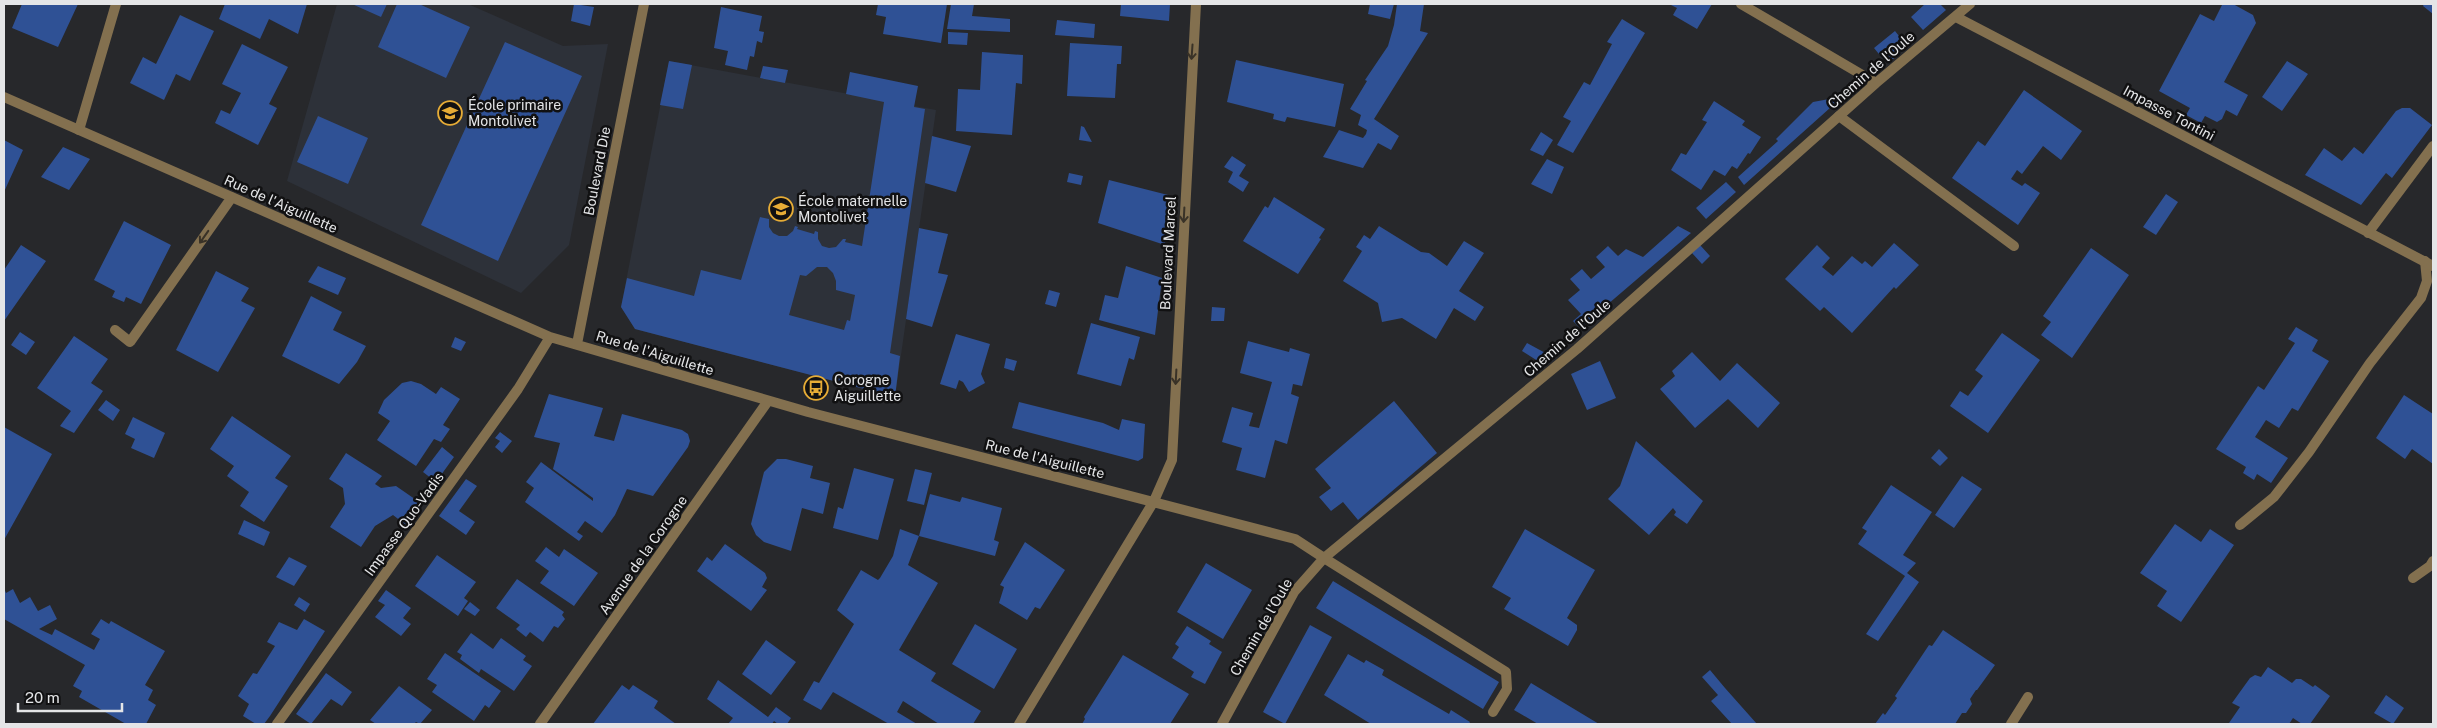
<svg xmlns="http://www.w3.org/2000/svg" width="2437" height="728" viewBox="0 0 2437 728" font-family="'Public Sans',sans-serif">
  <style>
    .built { fill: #2d3139 }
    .building { fill: #2f5195; fill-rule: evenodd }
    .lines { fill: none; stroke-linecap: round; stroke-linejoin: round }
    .lane { stroke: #83704f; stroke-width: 10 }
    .street { stroke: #83704f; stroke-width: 10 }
    .oneway { stroke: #393227 }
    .labels { text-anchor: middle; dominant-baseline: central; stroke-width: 5; stroke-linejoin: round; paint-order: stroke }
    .street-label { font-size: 14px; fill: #e4e5e7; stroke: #111112 }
    .poi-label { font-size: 14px; fill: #e4e5e7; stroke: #111112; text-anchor: start }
  </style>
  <rect width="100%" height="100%" fill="#27282b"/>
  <path class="built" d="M337 4H468L563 46 608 44 569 245 521 293 287 181Z
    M669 61 936 110 895 397 635 329 621 307Z"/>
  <path class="building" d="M22 4H78L58 47 12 28Z
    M225 4H307L298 34 269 19 260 39 219 19Z
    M352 4H387L381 17Z
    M397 4H419L470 27 446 78 378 47Z
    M574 4 594 7 590 26 571 21Z
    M878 4H947L941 43 883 34 886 17 876 15Z
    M951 4H974L972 16 1010 19V32L947 29Z
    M1121 4H1170L1169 21 1120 16Z
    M1370 4H1394L1390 19 1368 14Z
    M1397 4H1424L1420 31 1428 33 1374 119 1399 136 1391 150 1378 143 1363 168 1323 157 1339 130 1363 138 1366 134 1367 130 1358 125 1361 115 1350 109 1367 81 1365 80 1388 46 1394 25Z
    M1669 4H1712L1697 29 1673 15 1677 8Z
    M1925 4H1940L1946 10 1923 30 1911 17Z
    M2233 4 2253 15 2256 23 2224 82 2248 95 2237 116 2226 110 2222 119 2217 122 2205 116 2201 123 2186 115 2190 108 2159 91 2200 14 2214 21 2222 5Z
    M2424 4H2433V14L2423 6Z
    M721 7 762 16 759 31 764 32 762 43 757 41 754 57 750 56 747 70 725 65 728 51 714 48Z
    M180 15 214 31 190 81 176 74 164 100 130 83 143 57 156 64Z
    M1622 19 1645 33 1573 153 1557 145 1571 121 1563 117 1584 82 1590 85 1612 44 1607 42Z
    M1057 20 1095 24 1094 38 1055 35Z
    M1895 31 1907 46 1893 59H1883L1874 48Z
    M948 32 968 33 967 45 948 44Z
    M505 42 582 76 498 261 421 225Z
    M1070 43 1122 46 1121 64H1117L1115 98 1067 96Z
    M242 44 288 67 269 104 277 108 258 145 215 123 221 110 230 114 241 93 222 84Z
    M982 52 1023 55 1022 84 1016 83 1012 135 956 131 958 89 980 90Z
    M1236 60 1344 84 1335 127 1287 117 1285 122 1273 119 1274 114 1227 102Z
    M669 61 692 65 683 109 660 105Z
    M2287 61 2308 74 2282 111 2262 97Z
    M763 66 788 70 785 83 760 78Z
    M850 72 918 86 914 107 925 109 890 353 900 356 895 397 635 329 621 307 627 278 694 296 701 270 741 280 760 217 769 219V227L773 233 779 236H787L793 231 795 226 798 227 797 229 814 234 815 231 818 232V239L822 246 829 248 836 247 843 239H846L845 242 862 246 884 102 846 94ZM817 267H827L833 273 836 281V290L855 295 850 321 847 320 844 330 789 315 800 275 806 276Z
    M2024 90 2082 131 2061 160 2043 146 2022 174 2017 170 2011 179 2022 186 2025 183 2040 193 2018 225 1952 178 1978 141 1985 146Z
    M1840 97V99L1744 185 1738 177 1778 141 1776 139 1813 102Z
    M1714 101 1745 121 1742 125 1761 137 1750 154 1748 153 1737 169 1732 166 1725 176 1714 170 1701 190 1671 170 1681 153 1686 155 1707 122 1702 120Z
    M2402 108H2410L2432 125 2392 178 2386 173 2361 205 2305 175 2324 148 2342 161 2354 147 2363 154 2396 111Z
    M318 116 368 138 348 184 297 162Z
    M1081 126 1084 127 1092 142 1079 140Z
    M1541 132 1553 140 1543 156 1530 150Z
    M932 136 971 146 956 192 925 183Z
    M4 140 23 150 4 192Z
    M63 147 90 159 69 190 41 177Z
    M1232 156 1246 165 1239 176 1249 182 1243 192 1228 182 1233 172 1224 167Z
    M1547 159 1564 167 1552 194 1531 184Z
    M1069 173 1083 176 1081 185 1067 182Z
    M1109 180 1168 195 1165 245 1098 223Z
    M1726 182 1736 192 1706 219 1696 208Z
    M2166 194 2178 202 2156 235 2143 227Z
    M1274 197 1325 229 1319 238 1321 239 1298 274 1243 241 1265 206 1268 208Z
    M124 221 171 245 141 304 126 297 124 302 112 297 115 291 94 280Z
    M1379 226 1421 252 1429 253 1447 266 1464 241 1484 253 1459 291 1484 307 1475 321 1454 308 1436 339 1402 318 1382 322 1378 303 1343 281 1362 251 1356 247 1364 235 1370 239Z
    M1678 226 1691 233 1580 328 1573 321 1581 314 1568 300 1580 290 1570 279 1582 269 1591 279 1605 267 1596 257 1608 246 1618 256 1626 249 1643 257Z
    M919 228 948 234 938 273 948 275 932 327 906 319Z
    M1894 243 1919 265 1896 289 1894 287 1852 333 1824 307 1820 311 1785 279 1817 245 1830 258 1822 267 1833 276 1852 256 1862 264 1865 261 1872 267Z
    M21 245 46 261 4 321V270Z
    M1700 245 1710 256 1702 264 1692 253Z
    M2091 248 2129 275 2072 358 2041 335 2051 322 2043 316Z
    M318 266 346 278 338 295 308 282Z
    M1126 266 1162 278 1155 335 1099 320 1105 295 1118 298Z
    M216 271 249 288 241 301 255 308 218 372 176 350Z
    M1049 290 1060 293 1056 307 1045 304Z
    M311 296 342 312 333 330 366 346 357 362 339 384 282 356Z
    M1212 307 1225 308 1224 321H1211Z
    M1091 323 1140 337 1134 360 1129 358 1121 386 1077 374Z
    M2296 327 2318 340 2312 351 2329 361 2298 411 2292 408 2279 428 2266 420 2255 437 2288 458 2271 483 2257 474 2254 480 2243 473 2246 467 2216 449 2258 386 2264 390 2295 343 2288 339Z
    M20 332 35 342 26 355 11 345Z
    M2002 333 2040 360 1988 433 1950 406 1960 391 1968 396 1983 376 1975 370Z
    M956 334 990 344 981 374 985 383 969 392 963 382 959 380 956 389 940 384Z
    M74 336 108 359 91 383 103 391 74 433 60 426 71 411 37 388Z
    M455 337 466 342 461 351 451 347Z
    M1248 341 1289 352 1290 348 1310 354 1302 386 1293 384 1291 394 1299 397 1287 444 1275 440 1265 478 1236 470 1242 448 1222 442 1232 407 1253 413 1249 426 1259 428 1272 382 1240 373Z
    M1527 343 1549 355 1541 363 1522 351Z
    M1692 352 1720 381 1737 363 1780 403 1758 428 1728 399 1695 428 1660 389 1675 376 1672 371Z
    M1006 358 1017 361 1014 371 1004 368Z
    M1600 361 1616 398 1587 410 1571 374Z
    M411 381 421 384 436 394 441 387 460 399 443 425 450 429 441 442 434 439 416 466 377 440 390 421 378 413 384 400 402 383Z
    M549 394 603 408 594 436 614 441 622 414 682 430 688 434 690 441 688 447 653 496 627 489 615 515 602 533 585 521 577 532 583 536 579 541 525 502 534 488 526 482 541 462 593 501V498L553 469 560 443 534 437Z
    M2404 395 2433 414V464L2412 449 2405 459 2376 438Z
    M106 400 120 410 113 421 98 410Z
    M1394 401 1437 453 1358 520 1343 502 1331 511 1319 497 1331 488 1315 469Z
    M1019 402 1103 423 1119 430 1122 419 1145 424 1143 458 1138 461 1012 428Z
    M232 416 291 456 275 478 288 486 264 522 240 506 249 492 227 476 234 466 210 449Z
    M133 417 165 433 154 458 131 448 135 439 125 434Z
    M4 427 52 454 4 540Z
    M500 432 512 441 502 453 495 447 500 441 495 438Z
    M1636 441 1703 501 1687 524 1674 515 1676 512 1673 508 1649 535 1608 499 1620 486Z
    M442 447 454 457 436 482 423 472Z
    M1939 449 1948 458 1940 466 1931 458Z
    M346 453 382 476 375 484 381 488 396 486 422 504 406 525 393 515 375 526 361 547 330 527 345 504 343 488 329 479Z
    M777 459H786L813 466 810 478 830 483 823 514 802 508 791 551 764 542 756 535 751 524 764 472Z
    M854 468 894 479 878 540 833 528 838 507 843 509Z
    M915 469 932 473 924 505 907 501Z
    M1962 476 1982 489 1954 528 1935 515Z
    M466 479 477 486 459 511 475 522 466 535 439 516Z
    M1891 485 1932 512 1903 555 1916 563 1907 573 1919 582 1878 641 1866 634 1905 576 1858 544 1867 531 1862 528Z
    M930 494 960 502 962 497 1002 508 994 540 999 542 995 556 919 536Z
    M244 520 270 532 264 546 238 534Z
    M2175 524 2201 542 2210 529 2234 545 2181 622 2157 606 2167 591 2140 573Z
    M900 529 919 536 908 565 938 583 899 650 936 673 931 681 981 711 973 724H939L903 701 897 712 917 724H889L833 692 821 710 803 700 814 681 819 683 854 624 837 610 861 570 878 580 880 578 893 556Z
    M1525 529 1595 570 1567 618 1577 625V630L1568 646 1504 609 1511 598 1492 587Z
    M1025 542 1065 570 1040 609 1035 607 1027 620 999 603 1004 587 1000 585Z
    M725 544 765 573 767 578 762 587 767 590 751 611 697 571 707 557 712 561Z
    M546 547 559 557 564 549 598 573 574 606 540 583 549 571 535 561Z
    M437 555 476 582 464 598 468 601 458 616 415 586Z
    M289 557 307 566 294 586 276 577Z
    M1206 563 1252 590 1223 639 1177 612Z
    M517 579 564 612 562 615 565 619 558 628 554 626 543 642 530 632 526 637 516 629 520 625 496 608Z
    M1333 581 1499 682 1483 709 1316 608Z
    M4 588 6 593 13 589 20 603 30 597 38 611 50 605 57 619 39 629 52 635 55 629 94 650 100 639 91 634 101 619 109 624 111 621 165 651 145 685 153 690 148 700 156 705 146 724H126L79 697 82 691 73 686 85 665 4 619Z
    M386 590 411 608 403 618 411 624 401 636 375 617 385 605 378 601Z
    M299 597 310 604 305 612 294 605Z
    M470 602 480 610 475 616 464 609Z
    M304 619 325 631 270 716 264 724H256L243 716 249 704 238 696 253 673 257 674 275 646 267 642 279 622 297 630Z
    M975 624 1017 649 994 689 952 664Z
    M1310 625 1332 637 1285 724 1263 712Z
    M1187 626 1211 641 1209 644 1222 652 1205 684 1191 677 1194 672 1172 658 1179 647 1175 644Z
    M1943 630 1995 665 1977 690H1976L1970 699 1972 704 1966 713H1962L1955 724H1875L1883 713 1885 715 1897 698 1895 696 1929 645 1932 646Z
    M471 633 493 649 501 638 526 656 523 660 532 666 514 691 481 669 479 673 460 659 462 655 457 652Z
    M766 640 796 662 771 695 742 674Z
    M445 653 501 691 489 708 485 705 474 721 432 692 437 685 427 679Z
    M1348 654 1364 663 1366 660 1384 670 1382 675 1449 714 1451 710 1470 722 1469 724H1371L1324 695Z
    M1123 655 1189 694 1170 724H1082L1085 719 1084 717Z
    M2268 667 2292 683 2296 679H2301L2313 687 2315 685 2330 696 2310 724H2302L2293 718 2289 724 2229 723 2240 707 2232 703 2250 678 2255 675 2261 677Z
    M1710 670 1725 688 1757 724H1732L1711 701 1718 695 1702 677Z
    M326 673 352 692 342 706 331 699 311 724 296 714Z
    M718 680 768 717 776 707 791 718 787 724H778L774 721 772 724H728L733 718 707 699Z
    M1531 683 1599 724H1538L1514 710Z
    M622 685 629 690 633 685 658 701 654 708 676 724H593Z
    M399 686 432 710 420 724 416 722 414 724H376L370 720Z
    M2386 695 2404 708 2393 724 2374 713Z"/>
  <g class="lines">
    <path class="lane" d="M1839 116 2014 246
      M79 130 116 4
      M2240 525 2274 497 2309 452 2370 363 2421 298 2427 281 2425 261
      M1324 558 1506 672 1507 689 1493 712
      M2413 578 2430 566 2433 561
      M2011 724 2028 697"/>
    <path class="street" d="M1741 4 1876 83
      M1956 17 2433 266
      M4 97 550 337 808 412 1295 539 1324 558
      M2368 233 2433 146
      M115 330 130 342 232 197
      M577 344 644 4
      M277 724 518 389 550 337
      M540 724 768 401
      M1019 724 1154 501 1172 460 1196 4
      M1222 724 1294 592 1324 558 1577 349 1876 83 1970 4"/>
  </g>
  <defs><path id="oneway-shaft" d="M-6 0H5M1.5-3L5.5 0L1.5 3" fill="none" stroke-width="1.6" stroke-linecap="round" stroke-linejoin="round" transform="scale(1.25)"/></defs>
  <g class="oneway">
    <use href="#oneway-shaft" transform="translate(1192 52) rotate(94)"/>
    <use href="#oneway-shaft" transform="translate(1184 215) rotate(93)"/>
    <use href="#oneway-shaft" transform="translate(204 237) rotate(125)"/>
    <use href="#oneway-shaft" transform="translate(1176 377) rotate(93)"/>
  </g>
  <defs>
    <g id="school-ring" transform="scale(1.25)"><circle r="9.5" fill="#111112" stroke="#e6ac36" stroke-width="1.5"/><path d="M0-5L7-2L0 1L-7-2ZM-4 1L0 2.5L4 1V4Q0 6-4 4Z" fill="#e6ac36"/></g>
    <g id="bus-ring" transform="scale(1.25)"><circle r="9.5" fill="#111112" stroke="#e6ac36" stroke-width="1.5"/><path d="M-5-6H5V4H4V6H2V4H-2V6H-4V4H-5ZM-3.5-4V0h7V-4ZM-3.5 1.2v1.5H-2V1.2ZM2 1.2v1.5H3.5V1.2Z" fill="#e6ac36"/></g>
  </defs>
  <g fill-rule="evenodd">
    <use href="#school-ring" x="450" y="113"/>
    <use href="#school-ring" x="781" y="209"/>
    <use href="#bus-ring" x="816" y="388"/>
  </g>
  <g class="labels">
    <g class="street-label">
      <text transform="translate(1871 70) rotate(-41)">Chemin de l'Oule</text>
      <text transform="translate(2169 113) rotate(28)">Impasse Tontini</text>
      <text transform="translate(597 171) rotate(-79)">Boulevard Die</text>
      <text transform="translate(281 204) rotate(24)">Rue de l'Aiguillette</text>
      <text transform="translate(1168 253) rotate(-87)">Boulevard Marcel</text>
      <text transform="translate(1567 338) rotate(-41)">Chemin de l'Oule</text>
      <text transform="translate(655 353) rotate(17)">Rue de l'Aiguillette</text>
      <text transform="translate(1045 459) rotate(14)">Rue de l'Aiguillette</text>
      <text transform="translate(404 524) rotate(-54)">Impasse Quo-Vadis</text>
      <text transform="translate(643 555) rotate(-55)">Avenue de la Corogne</text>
      <text transform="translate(1261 627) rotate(-60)">Chemin de l'Oule</text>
    </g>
    <g class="poi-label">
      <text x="468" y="105">École primaire<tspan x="468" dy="16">Montolivet</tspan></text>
      <text x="798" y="201">École maternelle<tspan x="798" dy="16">Montolivet</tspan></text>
      <text x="834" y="380">Corogne<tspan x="834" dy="16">Aiguillette</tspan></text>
    </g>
  </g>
  <rect width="2437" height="728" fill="none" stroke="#e4e5e7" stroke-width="10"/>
  <path d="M18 703v8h104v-8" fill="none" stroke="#e4e5e7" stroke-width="2.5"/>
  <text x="25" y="703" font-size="15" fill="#e4e5e7" stroke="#111112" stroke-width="4" paint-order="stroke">20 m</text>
</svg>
